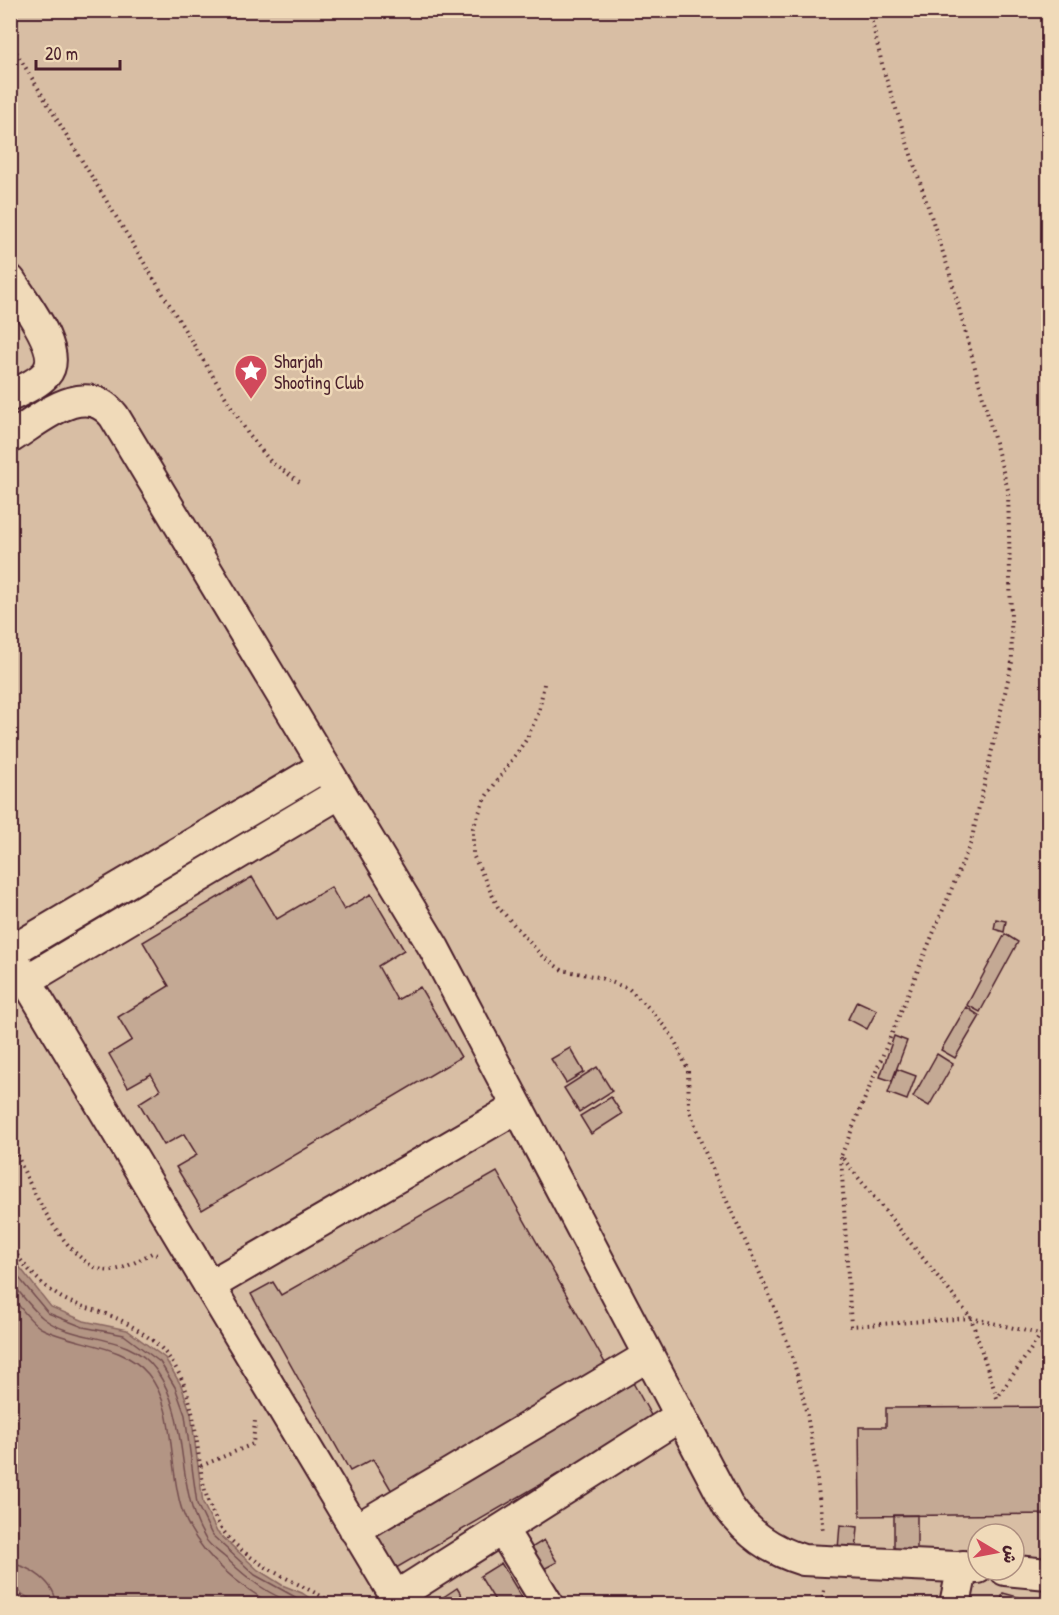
<svg xmlns="http://www.w3.org/2000/svg" width="1059" height="1615" viewBox="0 0 1059 1615" font-family="'Patrick Hand','Playpen Sans Arabic',sans-serif">
  <style>
    .green { fill: #d8bea4; stroke: #916e68; stroke-width: 1.5; fill-rule: evenodd }
    .water { fill: #b39584; stroke: #896660; stroke-width: 1.5 }
    .lines { fill: none; stroke-linecap: round; stroke-linejoin: round }
    .shore { stroke: #744e4f; stroke-width: 1.5 }
    .building { fill: #c4a994; stroke: #4a1f2b; stroke-width: 1.5 }
    .minor-casing { stroke: #4a1f2b; stroke-width: 34 }
    .path { stroke: #4a1f2b; stroke-width: 4; stroke-dasharray: 1.5 4.5; stroke-linecap: butt }
    .minor { stroke: #f0dab9; stroke-width: 30 }
    .labels { text-anchor: middle; dominant-baseline: central; stroke-width: 5; stroke-linejoin: round; paint-order: stroke }
    .poi-label { font-size: 18px; fill: #4a1f2b; stroke: #f0dab9; text-anchor: start }
  </style>
  <rect width="100%" height="100%" fill="#f0dab9"/>
  <filter id="ink" filterUnits="userSpaceOnUse"><feTurbulence type="fractalNoise" baseFrequency=".0167" numOctaves="2"/><feDisplacementMap in="SourceGraphic" scale="12" xChannelSelector="R" yChannelSelector="G"/><feConvolveMatrix kernelMatrix="1 2 1 2 8 2 1 2 1" color-interpolation-filters="sRGB"/></filter>
  <g filter="url(#ink)">
    <path class="green" d="M10 11H1048V1604H11ZM978 1534H1014V1570H978Z"/>
    <path class="water" d="M11 1256 51 1307 84 1321 127 1330 165 1358 181 1385 191 1414 203 1503 217 1532 258 1570 282 1585 302 1593 318 1604H37L11 1586Z"/>
    <g class="lines">
      <path class="shore" d="M10 1267 48 1313 83 1327 124 1335 160 1362 175 1387 185 1415 197 1504 212 1535 255 1575 308 1604
        M10 1280C19 1292 31 1308 43 1318 76 1344 129 1331 156 1370 191 1420 174 1486 205 1538 210 1547 221 1553 228 1560 249 1580 268 1594 295 1604
        M10 1294C19 1305 29 1321 41 1328 76 1346 122 1343 148 1374 166 1396 169 1425 172 1452 174 1471 176 1492 182 1510 196 1552 234 1582 271 1604
        M10 1564C30 1565 56 1584 56 1604"/>
    </g>
    <path class="building" d="M252 877 277 919 331 887 344 910 371 894 404 950 378 966 397 1000 420 987 461 1057 202 1210 176 1167 197 1155 184 1134 164 1145 139 1103 160 1090 151 1074 128 1087 109 1054 132 1040 118 1017 169 986 143 942Z
      M996 919 1006 921 1004 932 994 929Z
      M1005 934 1018 942 980 1012 967 1005Z
      M857 1001 877 1010 867 1029 848 1019Z
      M966 1007 980 1016 955 1058 941 1050Z
      M894 1036 907 1041 892 1081 880 1077Z
      M570 1048 584 1072 566 1083 551 1059Z
      M937 1054 953 1064 929 1106 913 1097Z
      M597 1067 612 1091 579 1112 564 1088Z
      M897 1069 916 1076 907 1100 888 1093Z
      M611 1097 622 1114 591 1134 580 1116Z
      M497 1172 609 1370 393 1493 373 1459 350 1471 251 1294 273 1282 281 1295Z
      M632 1381 653 1419 391 1571 370 1533Z
      M1048 1407V1514L860 1516 859 1427H886V1408Z
      M894 1515H917V1550L894 1551Z
      M840 1525 858 1527 856 1551 838 1549Z
      M544 1540 557 1562 540 1571 528 1550Z
      M501 1563 526 1604H497L480 1576Z
      M457 1588 467 1604H437L436 1602Z
      M1003 1593 1043 1604H1000Z"/>
    <g class="lines">
      <g class="minor-casing">
        <path id="minor" d="M10 280C23 301 65 352 46 374 37 384 22 390 10 396
          M10 438C41 419 84 378 114 416L434 948 728 1506C748 1534 770 1550 803 1560L978 1568
          M10 952 324 766
          M10 953 400 1604
          M27 980 340 793
          M209 1286 518 1107
          M502 1529 548 1604
          M355 1530 648 1356
          M1005 1570 1048 1574
          M395 1597 680 1416
          M955 1604 963 1566"/>
      </g>
      <path class="path" d="M869 10 884 72 949 271 1008 490 1012 662 971 842 841 1156 971 1318 1048 1336
        M10 42 248 434 271 462 301 483
        M544 684 539 712 526 740 485 798 473 828V855L498 907 543 957 562 970 598 977 629 989 650 1009 673 1037 688 1070 689 1108 699 1137C730 1215 775 1293 797 1374 812 1426 817 1479 823 1532
        M10 1132C18 1167 64 1264 104 1270 120 1273 138 1260 152 1253L157 1255
        M841 1157 851 1326 971 1318 997 1398 1042 1333
        M10 1246C23 1264 38 1282 57 1295 75 1307 97 1309 116 1318 130 1324 151 1338 161 1348 214 1405 182 1483 228 1537 257 1569 299 1582 335 1604
        M201 1466 253 1444 255 1420
        M10 1590 21 1596 27 1604
        M822 1604 824 1590"/>
      <use href="#minor" class="minor"/>
    </g>
  </g>
  <defs>
    <g id="sight-pin" transform="scale(1.725)"><path d="M0 17L-7.5 6A9.5 9.5 0 1 1 7.5 6Z" fill="#d1495b" stroke="#f0dab9"/><path d="M0-6L1.8-2.2L6-1.7L2.9 1.2L3.7 5.4L0 3.3L-3.7 5.4L-2.9 1.2L-6-1.7L-1.8-2.2Z" fill="#fff"/></g>
  </defs>
  <g fill-rule="evenodd">
    <use href="#sight-pin" x="251" y="371"/>
  </g>
  <g class="labels">
    <g class="poi-label">
      <text x="274" y="361">Sharjah<tspan x="274" dy="21">Shooting Club</tspan></text>
    </g>
  </g>
  <rect width="1059" height="1615" fill="none" stroke="#f0dab9" stroke-width="36"/>
  <rect x="18" y="18" width="1023" height="1579" fill="none" stroke="#4a1f2b" stroke-width="2" filter="url(#ink)"/>
  <g transform="translate(996 1552) rotate(100)"><circle r="28" fill="#f0dab9" stroke="#ae8f80" stroke-width="1.5"/>
  <path d="M0-4.5L10 22L0 15L-10 22Z" fill="#d1495b"/>
  <text y="-9" font-size="16" font-weight="bold" text-anchor="middle" fill="#4a1f2b">ش</text>
  </g>
  <path d="M36 60v9h84v-9" fill="none" stroke="#4a1f2b" stroke-width="3"/>
  <text x="45" y="60" font-size="18" fill="#4a1f2b" stroke="#f0dab9" stroke-width="4.5" paint-order="stroke">20 m</text>
</svg>
